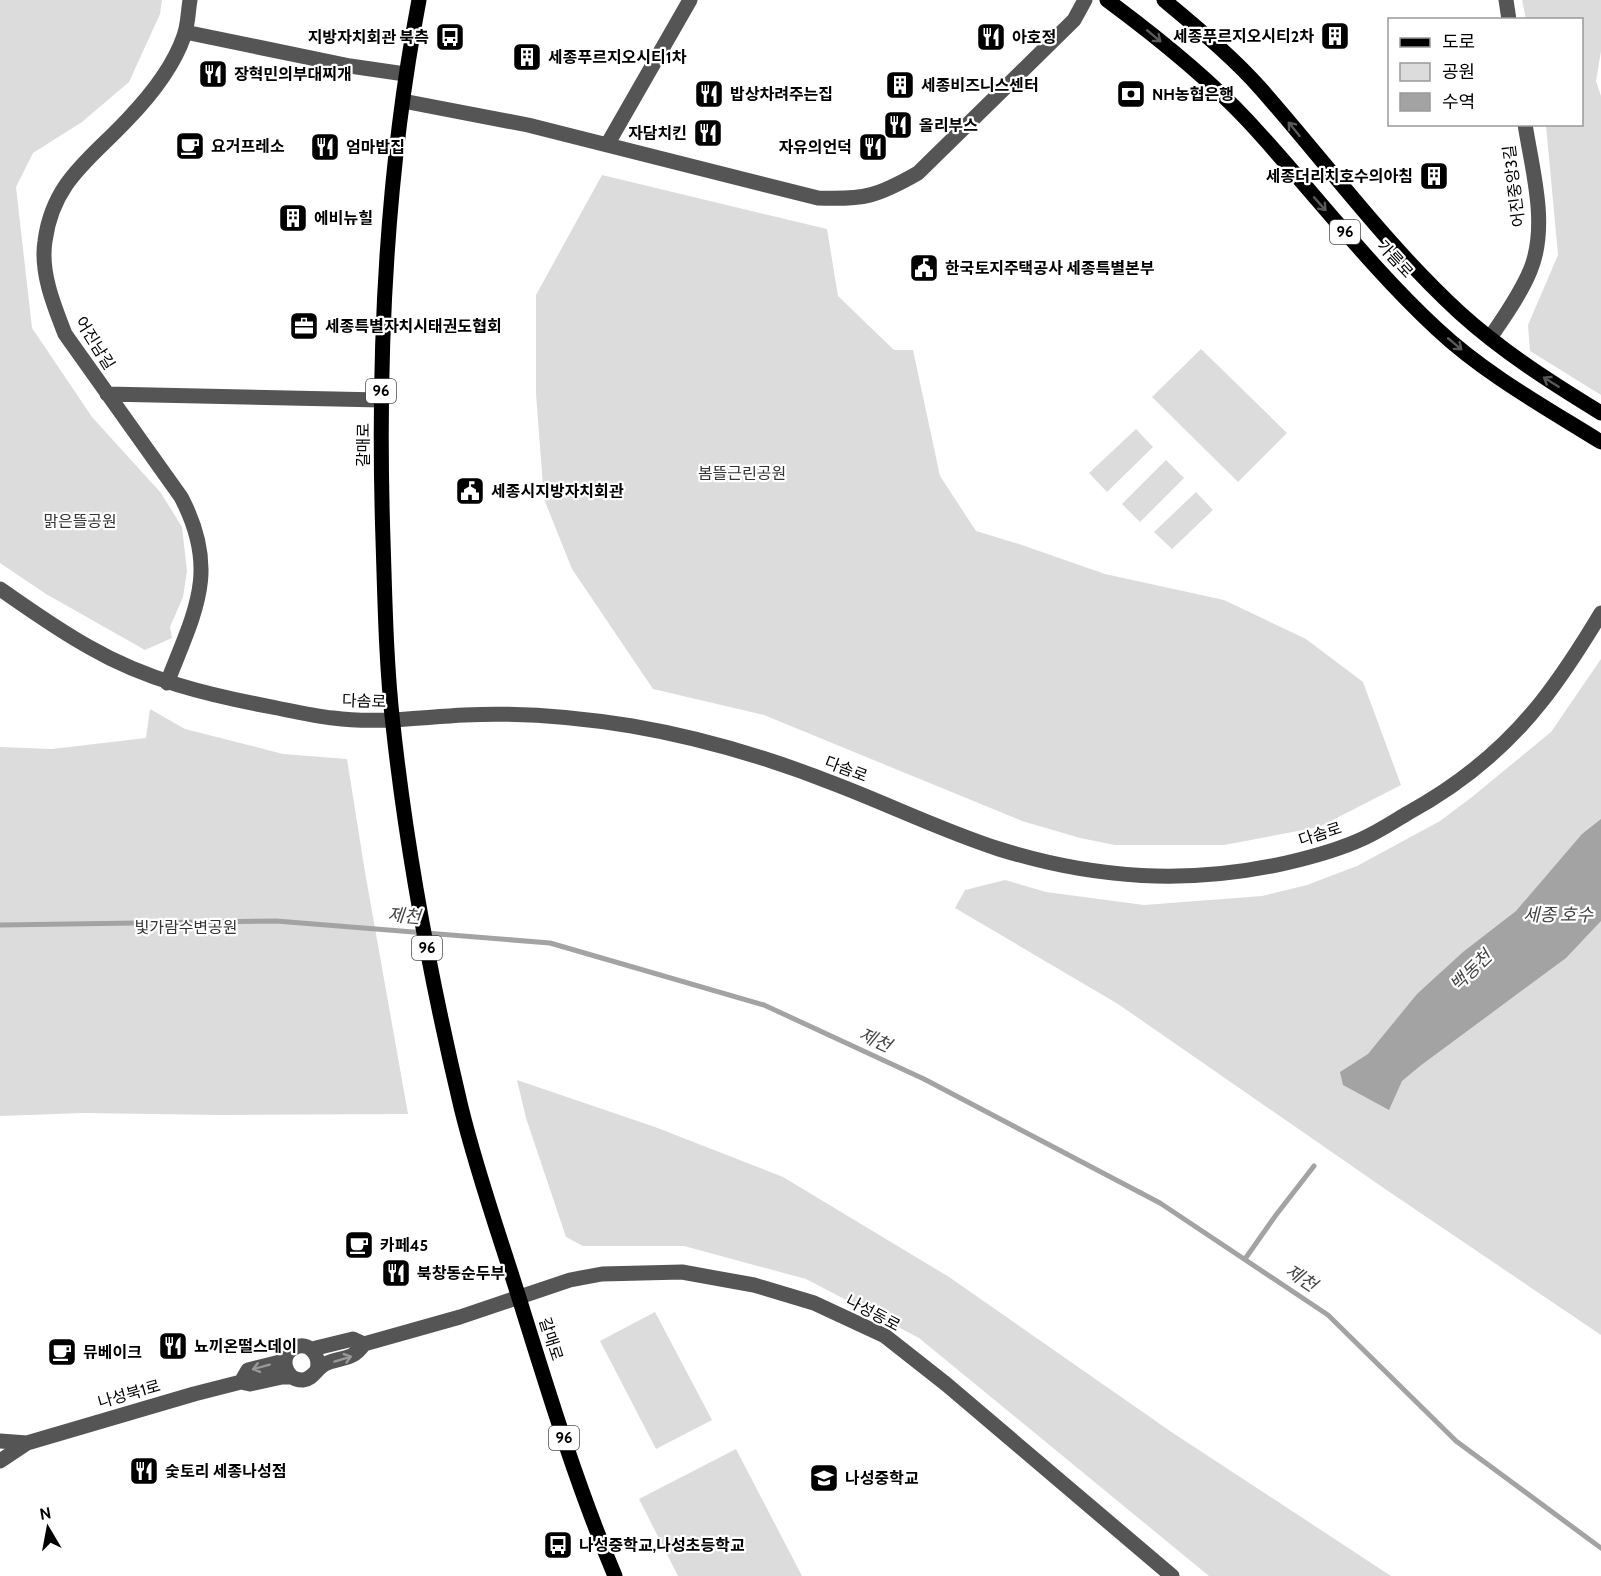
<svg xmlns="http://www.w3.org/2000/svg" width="1601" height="1576" viewBox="0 0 1601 1576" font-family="Cabin,'Noto Sans KR',sans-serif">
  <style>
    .green { fill: #dcdcdc }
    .water { fill: #a3a3a3 }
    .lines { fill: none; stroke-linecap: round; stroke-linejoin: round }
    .stream { stroke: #a3a3a3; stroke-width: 5 }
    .minor { stroke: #555; stroke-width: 15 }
    .major { stroke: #000; stroke-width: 15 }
    .oneway { stroke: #595959 }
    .oneway2 { stroke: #999 }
    .labels { text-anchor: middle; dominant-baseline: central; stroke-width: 4.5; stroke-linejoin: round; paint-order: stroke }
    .shield { fill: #fff; stroke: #4c4c4c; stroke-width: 1.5 }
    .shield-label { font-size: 15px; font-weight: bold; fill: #000 }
    .poi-label { font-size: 16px; font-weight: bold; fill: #000; stroke: #fff; text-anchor: start }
    .street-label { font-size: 16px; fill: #000; stroke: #fff }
    .park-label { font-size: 16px; fill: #333; stroke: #fff }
    .water-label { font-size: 18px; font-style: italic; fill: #444; stroke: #fff }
  </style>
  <rect width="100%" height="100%" fill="#fff"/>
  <path class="green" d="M0 0H162L160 14 129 82 82 122 33 153 16 187 32 328 92 417 161 493 182 527 187 571 183 597 170 627 172 638 145 650 46 594 0 563Z
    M1522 0H1601V51L1596 81 1601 96V395L1530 351 1528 325 1558 255 1546 125 1582 124V20L1526 19Z
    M602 175 827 229 838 296 894 350H913L940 476 976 531 1019 544 1105 574 1224 600 1306 639 1363 682 1401 785 1319 827 1224 845H1115L1080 838 1022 821 764 715 653 689 572 569 544 499 536 394V295Z
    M1201 349 1287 433 1238 482 1152 397Z
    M1136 429 1153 447 1107 492 1089 473Z
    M1166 460 1184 478 1140 522 1122 504Z
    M1196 492 1213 510 1172 549 1154 532Z
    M1601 659V1335L1388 1191 1118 1004 955 908 965 890 1005 880 1046 892 1144 905 1262 896 1307 885 1357 866 1440 821 1472 797 1551 732Z
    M150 709 185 729 283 754 347 759 365 872 408 1114 221 1115 83 1113 0 1116V747L52 749 146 738Z
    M517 1080 655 1127 783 1177 949 1277 1170 1431 1391 1576H1209L919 1338 806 1279 684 1246H583L566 1237 526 1118Z
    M655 1312 712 1420 656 1449 600 1341Z
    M736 1449 802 1576H678L639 1499Z"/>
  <path class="water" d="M1601 819V921L1566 958 1420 1066 1402 1081 1389 1110 1343 1085 1340 1072 1368 1054 1417 994 1463 952 1516 911 1582 834Z"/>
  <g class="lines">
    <path class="stream" d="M0 925 276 921 550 943 764 1005 924 1079 1160 1203 1328 1315 1456 1441 1601 1548
      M1245 1259 1276 1215 1314 1166"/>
    <path class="minor" d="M1506 0 1509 20
      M185 32 350 66 405 74
      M403 101 528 125 818 198C864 200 878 196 918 173L1074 20 1085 0
      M607 145 690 0
      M1490 338C1504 317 1520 295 1530 271 1549 226 1532 170 1525 124
      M107 394 381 400
      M0 589C29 609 58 630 89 647 146 680 208 695 272 707 292 711 313 716 333 718 377 724 421 717 465 715 521 712 576 717 632 726 702 738 769 758 835 784 890 805 943 831 999 849 1095 879 1188 885 1286 863 1312 857 1338 850 1362 839 1378 832 1393 822 1408 813 1459 785 1506 747 1542 701 1564 673 1583 643 1601 613
      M167 683C195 611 220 571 181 497L65 334C54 306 40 272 45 241 53 181 91 159 128 119 151 95 173 68 184 36 188 25 188 12 190 0
      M312 1349 353 1339 364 1344
      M317 1370C321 1356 309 1340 294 1348 278 1356 285 1381 303 1380 313 1379 316 1369 325 1364 342 1356 351 1362 364 1344L460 1317 570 1280 602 1274 682 1272 754 1285 814 1303 885 1336 946 1384 1172 1576
      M241 1382 248 1370 280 1362 286 1357
      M0 1441 27 1443
      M0 1461 27 1443 194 1394 241 1382 250 1384 282 1377H292"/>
    <path class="major" d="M419 0C385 178 377 359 383 540 385 601 386 664 393 725 407 854 431 981 461 1107 477 1173 500 1237 520 1301 549 1394 577 1486 615 1576
      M1107 0C1157 37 1206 76 1248 121 1312 190 1368 265 1437 329 1485 374 1545 407 1601 442
      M1164 0C1197 28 1232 56 1261 89 1327 164 1386 245 1460 313 1503 352 1552 383 1601 413"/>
  </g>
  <defs><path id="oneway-shaft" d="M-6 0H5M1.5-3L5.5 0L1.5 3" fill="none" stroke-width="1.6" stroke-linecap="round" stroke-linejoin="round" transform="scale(1.5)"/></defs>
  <g class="oneway">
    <use href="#oneway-shaft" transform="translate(1154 36) rotate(40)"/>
    <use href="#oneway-shaft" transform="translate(1294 129) rotate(-129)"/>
    <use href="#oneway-shaft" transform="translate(1320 204) rotate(48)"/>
    <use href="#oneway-shaft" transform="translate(1455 344) rotate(40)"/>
    <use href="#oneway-shaft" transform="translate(1551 382) rotate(-148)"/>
  </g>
  <g class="oneway2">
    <use href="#oneway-shaft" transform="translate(343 1359) rotate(-17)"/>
    <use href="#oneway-shaft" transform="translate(261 1367) rotate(165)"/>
  </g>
  <defs>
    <g id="building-square" transform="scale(1.5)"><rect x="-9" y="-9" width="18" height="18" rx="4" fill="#000" stroke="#fff"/><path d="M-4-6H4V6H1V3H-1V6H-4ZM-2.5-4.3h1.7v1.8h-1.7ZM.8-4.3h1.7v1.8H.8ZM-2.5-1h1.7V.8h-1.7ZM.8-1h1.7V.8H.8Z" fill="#fff"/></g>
    <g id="bus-square" transform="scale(1.5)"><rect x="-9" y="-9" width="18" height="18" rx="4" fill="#000" stroke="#fff"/><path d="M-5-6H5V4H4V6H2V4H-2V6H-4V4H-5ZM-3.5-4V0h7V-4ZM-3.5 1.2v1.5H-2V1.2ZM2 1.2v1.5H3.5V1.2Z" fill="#fff"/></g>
    <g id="restaurant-square" transform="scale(1.5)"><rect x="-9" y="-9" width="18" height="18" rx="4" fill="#000" stroke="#fff"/><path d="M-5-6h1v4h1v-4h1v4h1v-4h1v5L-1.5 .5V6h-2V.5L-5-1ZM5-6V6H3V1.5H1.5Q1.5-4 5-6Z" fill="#fff"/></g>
    <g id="bank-square" transform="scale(1.5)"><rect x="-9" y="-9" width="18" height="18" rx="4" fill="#000" stroke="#fff"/><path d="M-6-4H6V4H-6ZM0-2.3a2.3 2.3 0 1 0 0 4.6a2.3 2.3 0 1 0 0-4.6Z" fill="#fff"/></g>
    <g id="cafe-square" transform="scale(1.5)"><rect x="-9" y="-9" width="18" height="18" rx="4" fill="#000" stroke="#fff"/><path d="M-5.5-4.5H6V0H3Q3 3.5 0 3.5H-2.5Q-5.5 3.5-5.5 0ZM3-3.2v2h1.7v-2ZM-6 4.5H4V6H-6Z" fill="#fff"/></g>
    <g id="civic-square" transform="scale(1.5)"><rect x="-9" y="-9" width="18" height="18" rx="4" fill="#000" stroke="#fff"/><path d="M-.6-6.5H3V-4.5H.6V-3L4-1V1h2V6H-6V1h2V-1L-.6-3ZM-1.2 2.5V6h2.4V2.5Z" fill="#fff"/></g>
    <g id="office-square" transform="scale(1.5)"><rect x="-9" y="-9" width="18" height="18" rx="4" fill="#000" stroke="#fff"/><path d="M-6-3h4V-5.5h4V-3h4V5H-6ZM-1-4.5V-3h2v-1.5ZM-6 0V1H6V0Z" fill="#fff"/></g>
    <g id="school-square" transform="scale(1.5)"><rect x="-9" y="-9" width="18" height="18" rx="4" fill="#000" stroke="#fff"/><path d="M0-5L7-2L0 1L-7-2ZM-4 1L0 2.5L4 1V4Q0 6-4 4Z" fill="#fff"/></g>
  </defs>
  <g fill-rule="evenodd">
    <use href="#building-square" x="1335" y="36"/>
    <use href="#bus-square" x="450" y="37"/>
    <use href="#restaurant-square" x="991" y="37"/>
    <use href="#building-square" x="527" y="57"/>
    <use href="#restaurant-square" x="213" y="74"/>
    <use href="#building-square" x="900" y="85"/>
    <use href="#restaurant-square" x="709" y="94"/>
    <use href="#bank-square" x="1131" y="94"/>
    <use href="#restaurant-square" x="898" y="125"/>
    <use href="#restaurant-square" x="708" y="133"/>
    <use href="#cafe-square" x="190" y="146"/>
    <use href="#restaurant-square" x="325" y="147"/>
    <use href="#restaurant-square" x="873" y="147"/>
    <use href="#building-square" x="1434" y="176"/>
    <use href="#building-square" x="293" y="218"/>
    <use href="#civic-square" x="924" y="268"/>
    <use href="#office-square" x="304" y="326"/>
    <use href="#civic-square" x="470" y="491"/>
    <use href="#cafe-square" x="359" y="1245"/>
    <use href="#restaurant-square" x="396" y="1273"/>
    <use href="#restaurant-square" x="173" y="1346"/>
    <use href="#cafe-square" x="62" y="1352"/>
    <use href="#restaurant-square" x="144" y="1471"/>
    <use href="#school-square" x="824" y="1478"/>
    <use href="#bus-square" x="558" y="1545"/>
  </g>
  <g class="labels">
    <g class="shield">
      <rect x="1330" y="220" width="30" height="24" rx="4.5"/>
      <rect x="366" y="379" width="30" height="24" rx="4.5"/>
      <rect x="412" y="936" width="30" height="24" rx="4.5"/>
      <rect x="549" y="1426" width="30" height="24" rx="4.5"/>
    </g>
    <g class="shield-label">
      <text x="1345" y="232">96</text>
      <text x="381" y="391">96</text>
      <text x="427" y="948">96</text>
      <text x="564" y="1438">96</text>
    </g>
    <g class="poi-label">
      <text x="1314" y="36" text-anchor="end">세종푸르지오시티2차</text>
      <text x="429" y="37" text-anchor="end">지방자치회관 북측</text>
      <text x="1012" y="37">아호정</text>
      <text x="548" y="57">세종푸르지오시티1차</text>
      <text x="234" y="74">장혁민의부대찌개</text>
      <text x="921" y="85">세종비즈니스센터</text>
      <text x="730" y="94">밥상차려주는집</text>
      <text x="1152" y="94">NH농협은행</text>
      <text x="919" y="125">올리부스</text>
      <text x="687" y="133" text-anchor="end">자담치킨</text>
      <text x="211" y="146">요거프레소</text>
      <text x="346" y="147">엄마밥집</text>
      <text x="852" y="147" text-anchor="end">자유의언덕</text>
      <text x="1413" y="176" text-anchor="end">세종더리치호수의아침</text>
      <text x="314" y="218">에비뉴힐</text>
      <text x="945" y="268">한국토지주택공사 세종특별본부</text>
      <text x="325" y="326">세종특별자치시태권도협회</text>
      <text x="491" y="491">세종시지방자치회관</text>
      <text x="380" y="1245">카페45</text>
      <text x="417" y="1273">북창동순두부</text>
      <text x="194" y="1346">뇨끼온떨스데이</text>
      <text x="83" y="1352">뮤베이크</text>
      <text x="165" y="1471">숯토리 세종나성점</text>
      <text x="845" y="1478">나성중학교</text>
      <text x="579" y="1545">나성중학교,나성초등학교</text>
    </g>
    <g class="street-label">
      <text transform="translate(1514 186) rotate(-97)">어진중앙3길</text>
      <text transform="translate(1395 259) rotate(47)">가름로</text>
      <text transform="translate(95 343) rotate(58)">어진남길</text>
      <text transform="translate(363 445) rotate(-90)">갈매로</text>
      <text transform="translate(364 701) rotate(2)">다솜로</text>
      <text transform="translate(846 769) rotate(21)">다솜로</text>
      <text transform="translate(1320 834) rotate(-18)">다솜로</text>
      <text transform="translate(873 1313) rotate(28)">나성동로</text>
      <text transform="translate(551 1339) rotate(72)">갈매로</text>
      <text transform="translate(129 1394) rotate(-16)">나성북1로</text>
    </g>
    <g class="park-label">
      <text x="742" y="473">봄뜰근린공원</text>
      <text x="80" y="521">맑은뜰공원</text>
      <text x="186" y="927">빛가람수변공원</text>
    </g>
    <g class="water-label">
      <text x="1558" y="915">세종 호수</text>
      <text transform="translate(404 916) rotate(5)">제천</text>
      <text transform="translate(1471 971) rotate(-44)">백동천</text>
      <text transform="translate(875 1040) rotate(25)">제천</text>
      <text transform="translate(1301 1278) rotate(34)">제천</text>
    </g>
  </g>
  <rect x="1388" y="18" width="195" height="108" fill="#ffffff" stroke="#999999" stroke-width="1.5"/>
  <rect x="1400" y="38" width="30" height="9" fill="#000000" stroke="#999999" stroke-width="1.5"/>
  <text x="1442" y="48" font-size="18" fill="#000000">도로</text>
  <rect x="1400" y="63" width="30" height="18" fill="#dcdcdc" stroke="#999999" stroke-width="1.5"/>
  <text x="1442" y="78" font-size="18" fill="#000000">공원</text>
  <rect x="1400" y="93" width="30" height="18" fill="#a3a3a3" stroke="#999999" stroke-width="1.5"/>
  <text x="1442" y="108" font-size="18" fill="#000000">수역</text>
  <g transform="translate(48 1528) rotate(350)" stroke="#ffffff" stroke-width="4.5" paint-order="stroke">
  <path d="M0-4.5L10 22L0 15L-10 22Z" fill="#000000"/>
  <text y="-9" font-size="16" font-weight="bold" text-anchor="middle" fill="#000000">N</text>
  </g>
</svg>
